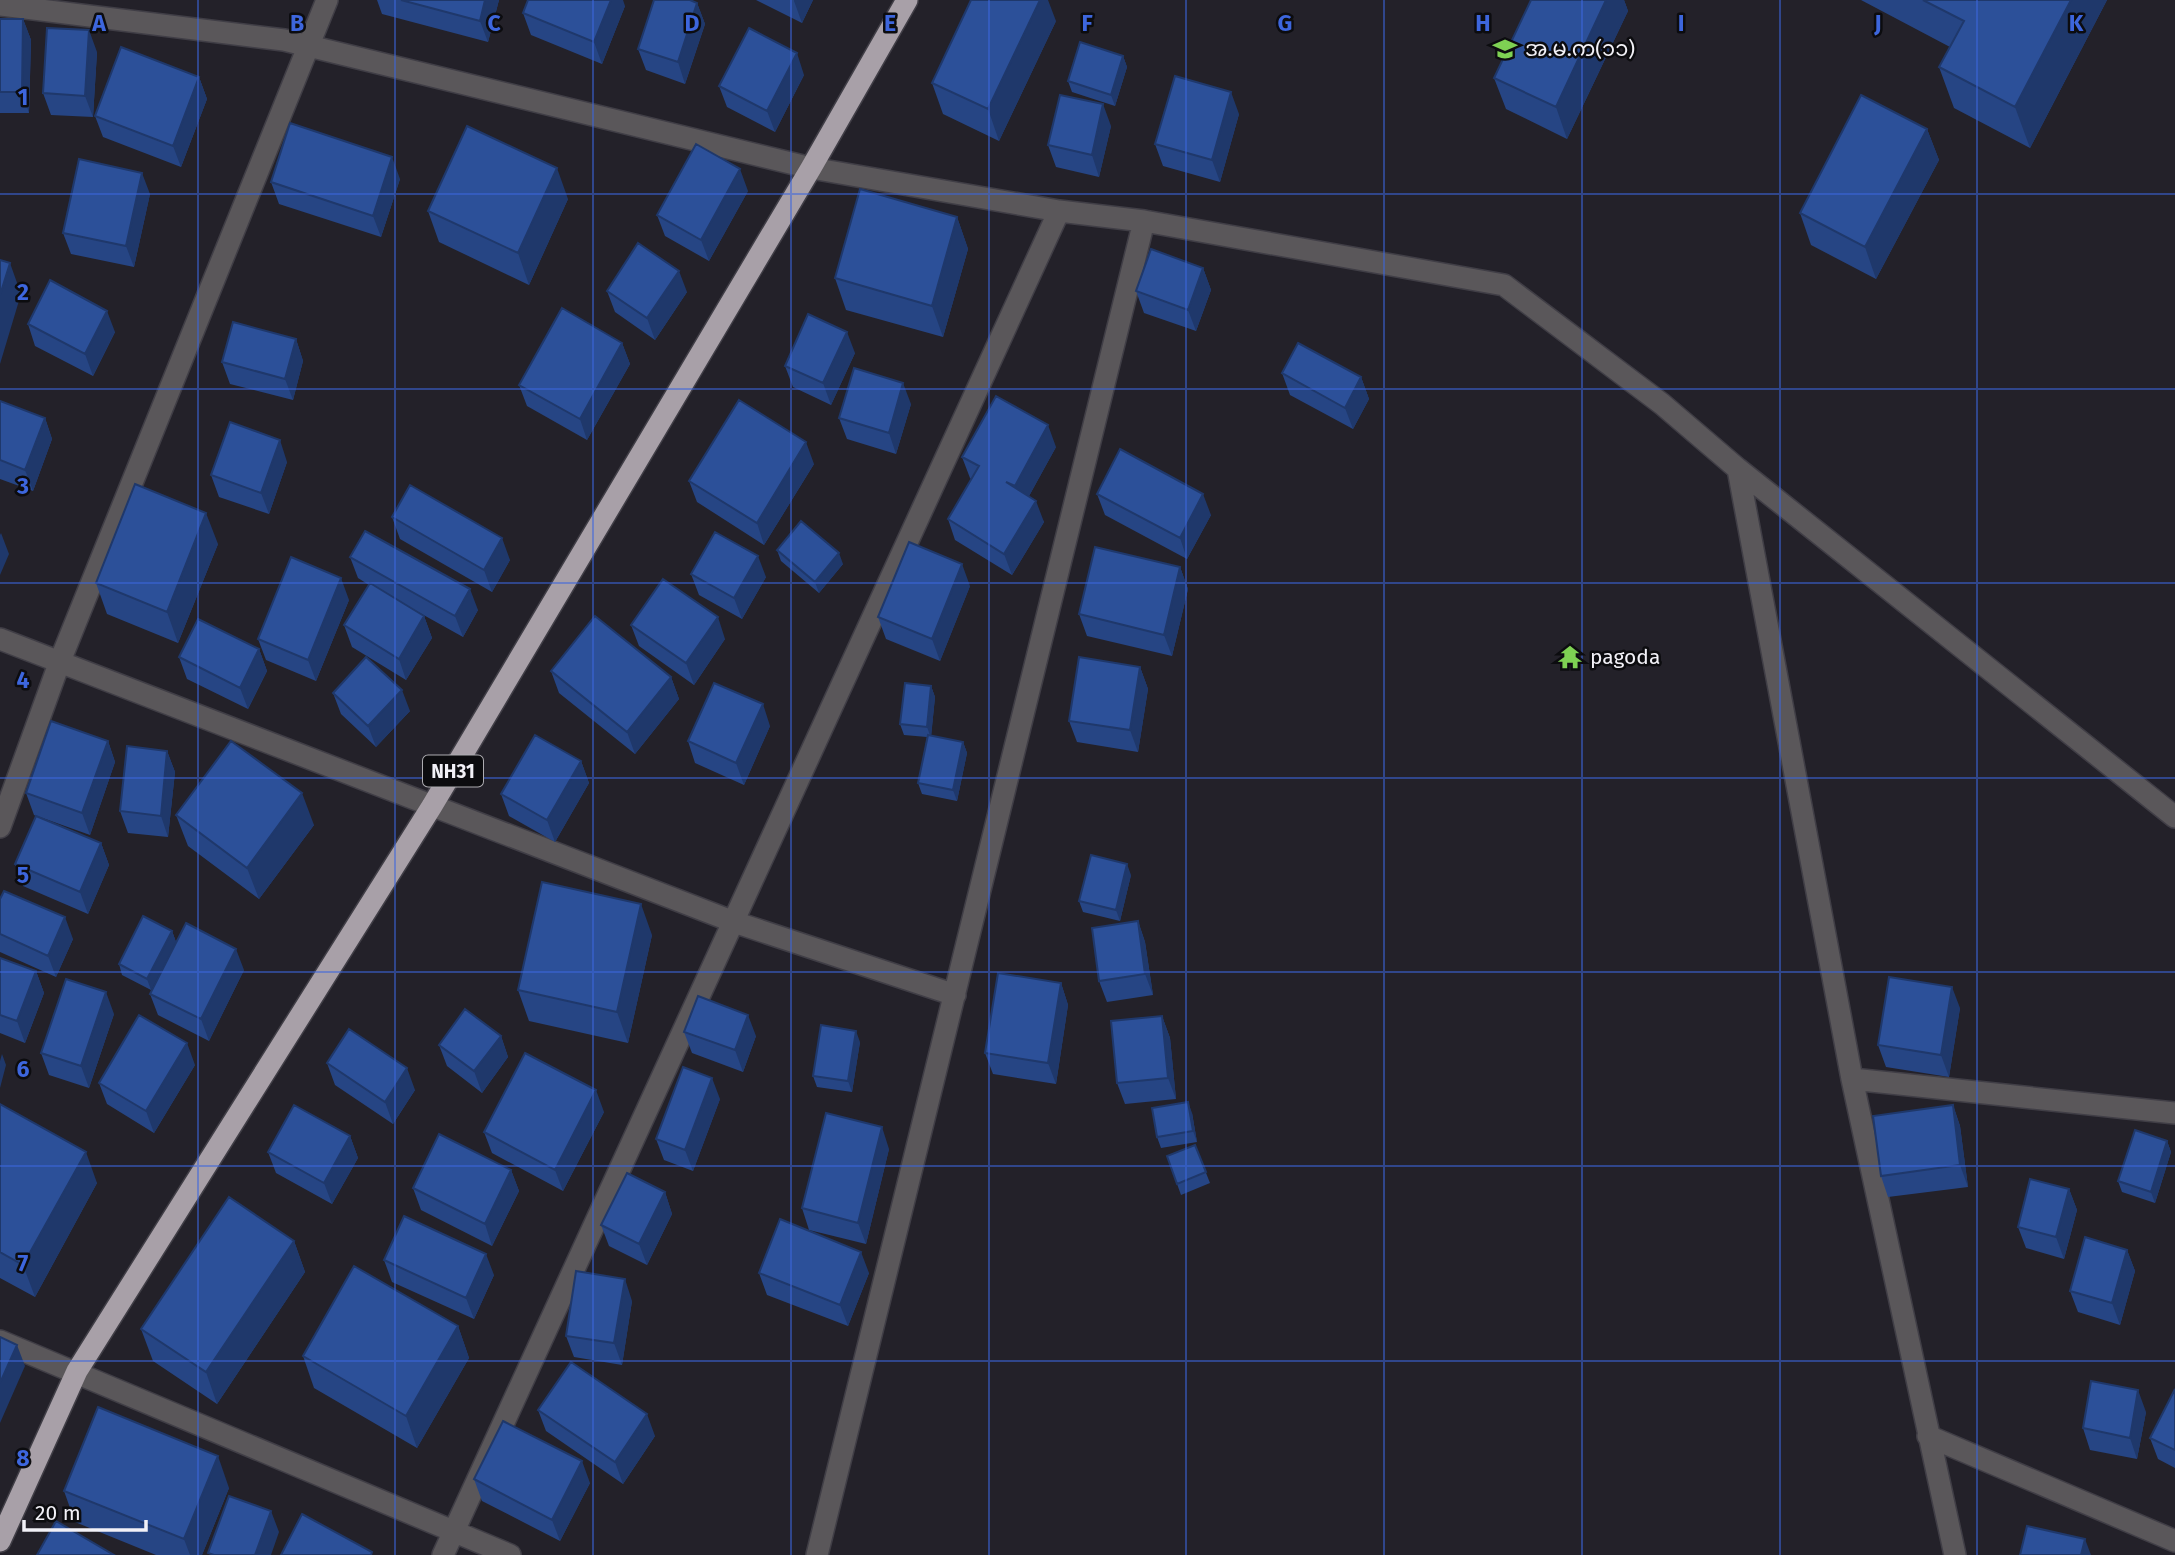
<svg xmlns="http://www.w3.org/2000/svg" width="2175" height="1555" viewBox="0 0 2175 1555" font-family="'Fira Sans','Noto Sans Myanmar',sans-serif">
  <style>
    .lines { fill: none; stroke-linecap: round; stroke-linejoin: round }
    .street-casing { stroke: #403e46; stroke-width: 24 }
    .highway-casing { stroke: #403e46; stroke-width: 24 }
    .street { stroke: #5a575a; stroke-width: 21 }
    .highway { stroke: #a8a0a8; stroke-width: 21 }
    .wall { fill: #264584 }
    .shaded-wall { fill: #1f386b }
    .building { fill: #2c5099; stroke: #1f386b; stroke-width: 2 }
    .grid { fill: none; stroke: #3d66dd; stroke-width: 2; stroke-opacity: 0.55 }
    .labels { text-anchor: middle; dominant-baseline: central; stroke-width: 5; stroke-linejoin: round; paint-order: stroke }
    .shield { fill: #0c0c0f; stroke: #adacb1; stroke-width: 2 }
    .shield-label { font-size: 19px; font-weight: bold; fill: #f2f1f7 }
    .poi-label { font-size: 21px; fill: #f2f1f7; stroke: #0c0c0f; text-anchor: start }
    .grid-label { font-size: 23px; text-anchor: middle; font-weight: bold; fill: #3d66dd; stroke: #0c0c0f; stroke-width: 5; stroke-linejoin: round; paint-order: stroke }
  </style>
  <rect width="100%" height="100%" fill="#232129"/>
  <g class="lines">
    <g class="street-casing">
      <path id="street" d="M0 5 284 40 811 168 1059 211 1144 221 1504 285 1662 404 1738 469 1852 1079 1955 1555
        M1738 469 2175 817
        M0 639 734 922 955 995
        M0 827 60 661 327 0
        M1852 1079 2175 1113
        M0 1341 510 1555
        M1928 1436 2175 1541
        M443 1555 1059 211
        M817 1555 1144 221"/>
    </g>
    <g class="highway-casing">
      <path id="highway" d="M0 1541 77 1371 432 806 811 168 907 0"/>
    </g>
    <use href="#street" class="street"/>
    <use href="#highway" class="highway"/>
  </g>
  <path class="wall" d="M377 0H499L488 42 382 14Z
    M756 0H813L802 23Z
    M1531 0H1624L1628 11 1567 139 1506 109 1494 78Z
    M1861 0H2107L2030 148 1954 108 1939 67 1950 47Z
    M697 3 705 24 685 84 646 70 638 49Z
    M625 6 602 64 531 35 523 13Z
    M0 19H23L31 40 29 113H0Z
    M1056 21 999 141 943 114 932 83Z
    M97 52 93 117 51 115 43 93Z
    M1123 56 1127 67 1115 106 1072 92 1068 81Z
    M804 75 775 132 727 107 719 86Z
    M199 77 207 99 181 167 103 137 95 116Z
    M1239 114 1220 182 1163 166 1155 144Z
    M1111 126 1099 177 1056 167 1048 145Z
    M1927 129 1939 160 1876 279 1811 245 1800 213Z
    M400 179 381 237 279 204 271 182Z
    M748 191 709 261 665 236 657 215Z
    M150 194 134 267 71 254 63 233Z
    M568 199 529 285 439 242 428 211Z
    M957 217 968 249 943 337 846 310 835 278Z
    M1203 268 1211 290 1196 331 1144 313 1136 291Z
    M607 291 687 292 655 340 615 312Z
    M28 324 115 332 93 376 35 346Z
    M296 339 303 361 293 400 230 384 222 362Z
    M622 343 630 364 587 440 527 406 519 385Z
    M855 353 831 405 793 387 785 366Z
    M1282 373 1361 377 1369 399 1353 429 1290 395Z
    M0 401 45 418 52 439 33 491 0 479Z
    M911 404 896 454 847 439 839 418Z
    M1056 447 1029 496 1044 522 1012 575 955 540 948 519 971 479 970 478 962 457Z
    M287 462 269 514 219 497 211 475Z
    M814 464 764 545 697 502 689 481Z
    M1097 494 1211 515 1187 559 1105 515Z
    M392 517 510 560 492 592 400 539Z
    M218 544 178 643 107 614 96 583Z
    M777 550 843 564 819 593 781 561Z
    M350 557 478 610 463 637 402 603 424 616 432 638 406 680 352 647 344 625 369 585 358 578Z
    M1180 567 1188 589 1172 656 1087 636 1079 614Z
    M691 574 766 577 742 619 699 595Z
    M970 586 940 661 886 639 878 617Z
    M349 600 316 681 266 660 258 639Z
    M631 625 725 639 694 685 639 646Z
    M259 649 267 671 248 709 187 679 179 657Z
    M1140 667 1148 689 1138 752 1077 742 1069 721Z
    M551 671 671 677 679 699 635 754 559 693Z
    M931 686 935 697 931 736 963 742 967 753 957 801 922 794 918 783 927 737 904 735 900 724Z
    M333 693 410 711 376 747 341 714Z
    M770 726 744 785 695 763 688 741Z
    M108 741 115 762 90 835 37 816 101 843 109 865 88 914 23 886 15 864 36 816 34 815 26 793Z
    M167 751 175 772 168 837 128 833 120 811Z
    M581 761 589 783 555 842 509 816 501 794Z
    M176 815 314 825 259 899 188 846Z
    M1131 875 1120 921 1083 912 1079 901Z
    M0 899 73 939 56 977 0 952Z
    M1138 921 1145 942 1153 995 1107 1002 1099 981Z
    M172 931 176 942 151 990 122 975 119 964Z
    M652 935 628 1043 529 1021 518 990Z
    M0 958 36 971 44 993 25 1043 0 1033Z
    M244 970 209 1041 158 1015 150 994Z
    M1061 983 1068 1005 1056 1084 993 1074 985 1053Z
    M1960 1008 1949 1077 1886 1067 1878 1045Z
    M114 1014 89 1088 49 1075 41 1053Z
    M1162 1016 1170 1038 1176 1099 1125 1104 1117 1083Z
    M684 1032 756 1036 743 1072 692 1053Z
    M501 1036 508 1057 482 1093 447 1066 439 1045Z
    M860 1042 852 1092 817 1087 813 1076Z
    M327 1063 415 1090 393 1124 335 1085Z
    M195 1065 154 1133 107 1104 99 1083Z
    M720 1099 693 1171 664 1160 656 1139Z
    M0 1104 97 1183 35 1297 0 1278Z
    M1953 1105 1960 1126 1968 1187 1888 1197 1881 1176Z
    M604 1112 563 1191 492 1153 484 1132Z
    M1192 1113 1197 1142 1161 1148 1157 1137Z
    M350 1136 358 1158 332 1204 276 1173 268 1152Z
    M2167 1141 2171 1152 2155 1203 2122 1192 2118 1181Z
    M1195 1145 1210 1183 1181 1195 1167 1156Z
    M889 1149 866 1244 809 1230 802 1208Z
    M511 1170 519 1191 492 1246 421 1210 413 1188Z
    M2069 1189 2077 1210 2064 1259 2026 1248 2018 1227Z
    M665 1192 672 1214 647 1265 609 1246 601 1225Z
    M294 1241 305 1272 217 1404 153 1361 141 1329Z
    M2127 1250 2135 1271 2120 1325 2078 1312 2070 1291Z
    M384 1260 494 1275 474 1319 392 1282Z
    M759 1273H869L848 1326 767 1295Z
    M632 1301 622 1365 574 1357 566 1336Z
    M458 1326 469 1358 417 1448 314 1388 303 1356Z
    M2175 1389V1468L2158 1459 2150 1438Z
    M538 1410 655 1436 623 1484 546 1431Z
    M2146 1412 2137 1459 2090 1450 2083 1428Z
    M474 1479 590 1483 560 1541 482 1501Z
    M229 1488 202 1555H156L75 1522 64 1491Z"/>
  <path class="shaded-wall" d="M485 0H499L488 42 480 21Z
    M611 0H623L625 6 602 64 594 42Z
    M794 0H813L802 23 794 1Z
    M1040 0H1048L1056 21 999 141 988 109Z
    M1606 0H1624L1628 11 1567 139 1556 107Z
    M2071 0H2107L2030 148 2015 107Z
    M697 3 705 24 685 84 678 62Z
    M23 19 31 40 29 113 22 92Z
    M89 30 97 52 93 117 85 96Z
    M797 53 804 75 775 132 767 111Z
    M1123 56 1127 67 1115 106 1111 95Z
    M199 77 207 99 181 167 173 146Z
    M1231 92 1239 114 1220 182 1212 160Z
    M1103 104 1111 126 1099 177 1092 155Z
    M1927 129 1939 160 1876 279 1865 247Z
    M392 157 400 179 381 237 373 216Z
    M557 168 568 199 529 285 518 253Z
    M740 169 748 191 709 261 701 240Z
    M142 173 150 194 134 267 126 246Z
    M957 217 968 249 943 337 932 306Z
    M10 263 21 294 0 364V295Z
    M1203 268 1211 290 1196 331 1188 310Z
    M679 271 687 292 655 340 647 318Z
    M107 311 115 332 93 376 85 354Z
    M847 332 855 353 831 405 823 383Z
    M296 339 303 361 293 400 285 379Z
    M622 343 630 364 587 440 580 419Z
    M1361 377 1369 399 1353 429 1345 408Z
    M903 383 911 404 896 454 889 433Z
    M45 418 52 439 33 491 25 470Z
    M1048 425 1056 447 1023 507 1015 486Z
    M280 440 287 462 269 514 261 493Z
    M806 442 814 464 764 545 757 523Z
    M1203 494 1211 515 1187 559 1180 538Z
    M1036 501 1044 522 1012 575 1004 554Z
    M206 513 218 544 178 643 167 612Z
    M1 533 9 554 0 575V535Z
    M502 538 510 560 492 592 484 570Z
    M839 553 843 564 819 593 815 582Z
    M758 556 766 577 742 619 734 598Z
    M962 564 970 586 940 661 932 639Z
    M1180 567 1188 589 1172 656 1164 635Z
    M341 578 349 600 316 681 308 660Z
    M470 589 478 610 463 637 455 616Z
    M424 616 432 638 406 680 399 659Z
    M718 617 725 639 694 685 686 663Z
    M259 649 267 671 248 709 240 688Z
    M1140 667 1148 689 1138 752 1130 730Z
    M671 677 679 699 635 754 627 732Z
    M931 686 935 697 931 738 927 727Z
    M402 690 410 711 376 747 368 726Z
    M763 704 770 726 744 785 736 763Z
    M108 741 115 762 90 835 82 813Z
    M963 742 967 753 957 801 953 790Z
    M167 751 175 772 168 837 161 816Z
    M581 761 589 783 555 842 547 820Z
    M302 793 314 825 259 899 247 868Z
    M101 843 109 865 88 914 80 892Z
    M1127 864 1131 875 1120 921 1116 910Z
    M641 904 652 935 628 1043 617 1012Z
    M65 917 73 939 56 977 48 956Z
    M1138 921 1145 942 1153 995 1145 974Z
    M172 931 176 942 151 990 147 979Z
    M236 949 244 970 209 1041 201 1019Z
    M36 971 44 993 25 1043 17 1021Z
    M1061 983 1068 1005 1056 1084 1048 1063Z
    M1952 987 1960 1008 1949 1077 1941 1055Z
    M106 992 114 1014 89 1088 81 1066Z
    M748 1015 756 1036 743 1072 735 1050Z
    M1162 1016 1170 1038 1176 1099 1168 1078Z
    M856 1031 860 1042 852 1092 848 1081Z
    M501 1036 508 1057 482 1093 474 1071Z
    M187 1043 195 1065 154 1133 146 1111Z
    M2 1054 6 1065 0 1088V1061Z
    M407 1068 415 1090 393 1124 385 1102Z
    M712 1078 720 1099 693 1171 685 1150Z
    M596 1090 604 1112 563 1191 555 1170Z
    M1188 1102 1192 1113 1197 1142 1193 1131Z
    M1953 1105 1960 1126 1968 1187 1960 1165Z
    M882 1127 889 1149 866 1244 858 1223Z
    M350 1136 358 1158 332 1204 324 1183Z
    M2167 1141 2171 1152 2155 1203 2151 1192Z
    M86 1152 97 1183 35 1297 23 1265Z
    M511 1170 519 1191 492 1246 485 1224Z
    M2069 1189 2077 1210 2064 1259 2056 1237Z
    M665 1192 672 1214 647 1265 639 1244Z
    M294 1241 305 1272 217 1404 206 1372Z
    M2127 1250 2135 1271 2120 1325 2112 1303Z
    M861 1252 869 1273 848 1326 840 1305Z
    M486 1254 494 1275 474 1319 466 1298Z
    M625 1279 632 1301 622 1365 614 1343Z
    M458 1326 469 1358 417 1448 406 1416Z
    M17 1345 25 1366 0 1423V1383Z
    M2138 1390 2146 1412 2137 1459 2130 1438Z
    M647 1414 655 1436 623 1484 615 1462Z
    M218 1456 229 1488 202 1555H190L184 1539Z
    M582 1461 590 1483 560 1541 552 1520Z
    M271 1511 279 1532 271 1555H255Z
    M2085 1539 2091 1555H2081Z"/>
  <path class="building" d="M401 0H485L480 21Z
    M528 0H611L594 42 523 13Z
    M654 0H690L697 3 678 62 638 49Z
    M971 0H1040L988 109 932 83Z
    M1531 0H1606L1556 107 1494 78Z
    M1923 0H2071L2015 107 1939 67 1964 21Z
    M0 19H23L22 92H0Z
    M47 28 89 30 85 96 43 93Z
    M749 28 797 53 767 111 719 86Z
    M1080 42 1123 56 1111 95 1068 81Z
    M121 47 199 77 173 146 95 116Z
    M1175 76 1231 92 1212 160 1155 144Z
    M1060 95 1103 104 1092 155 1048 145Z
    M1861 95 1927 129 1865 247 1800 213Z
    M290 123 392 157 373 216 271 182Z
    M467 126 557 168 518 253 428 211Z
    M696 144 740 169 701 240 657 215Z
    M79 159 142 173 126 246 63 233Z
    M860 189 957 217 932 306 835 278Z
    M638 243 679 271 647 318 607 291Z
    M1151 249 1203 268 1188 310 1136 291Z
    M0 260 10 263 0 295Z
    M50 280 107 311 85 354 28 324Z
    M562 308 622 343 580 419 519 385Z
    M808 314 847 332 823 383 785 366Z
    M233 322 296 339 285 379 222 362Z
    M1298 343 1361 377 1345 408 1282 373Z
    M854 368 903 383 889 433 839 418Z
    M996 396 1048 425 1015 486 1006 482 1036 501 1004 554 948 519 979 466 962 457Z
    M739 400 806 442 757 523 689 481Z
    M0 401 45 418 25 470 0 460Z
    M230 422 280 440 261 493 211 475Z
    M1120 449 1203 494 1180 538 1097 494Z
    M135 484 206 513 167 612 96 583Z
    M410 485 502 538 484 570 392 517Z
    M801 521 839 553 815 582 777 550Z
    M365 531 470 589 455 616 350 557Z
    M715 532 758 556 734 598 691 574Z
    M909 542 962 564 932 639 878 617Z
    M1095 547 1180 567 1164 635 1079 614Z
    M291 557 341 578 308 660 258 639Z
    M663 579 718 617 686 663 631 625Z
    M370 583 424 616 399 659 344 625Z
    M595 616 671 677 627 732 551 671Z
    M198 619 259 649 240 688 179 657Z
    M366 657 402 690 368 726 333 693Z
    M1079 657 1140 667 1130 730 1069 721Z
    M714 683 763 704 736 763 688 741Z
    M905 683 931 686 927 727 900 724Z
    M51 721 108 741 82 813 26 793Z
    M535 735 581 761 547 820 501 794Z
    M928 735 963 742 953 790 918 783Z
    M231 741 302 793 247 868 176 815Z
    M127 746 167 751 161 816 120 811Z
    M36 816 101 843 80 892 15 864Z
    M1091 855 1127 864 1116 910 1079 901Z
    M542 882 641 904 617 1012 518 990Z
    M4 891 65 917 48 956 0 934V899Z
    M143 916 172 931 147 979 119 964Z
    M1138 921 1145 974 1099 981 1092 928Z
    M186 923 236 949 201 1019 150 994Z
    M0 958 36 971 17 1021 0 1015Z
    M998 973 1061 983 1048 1063 985 1053Z
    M1889 977 1952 987 1941 1055 1878 1045Z
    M66 979 106 992 81 1066 41 1053Z
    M698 996 748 1015 735 1050 684 1032Z
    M465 1009 501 1036 474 1071 439 1045Z
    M139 1015 187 1043 146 1111 99 1083Z
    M1162 1016 1168 1078 1117 1083 1111 1021Z
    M821 1025 856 1031 848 1081 813 1076Z
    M349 1029 407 1068 385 1102 327 1063Z
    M525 1053 596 1090 555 1170 484 1132Z
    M683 1067 712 1078 685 1150 656 1139Z
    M1188 1102 1193 1131 1157 1137 1152 1108Z
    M0 1104 86 1152 23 1265 0 1252Z
    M294 1105 350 1136 324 1183 268 1152Z
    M1953 1105 1960 1165 1881 1176 1873 1116Z
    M826 1113 882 1127 858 1223 802 1208Z
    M2135 1130 2167 1141 2151 1192 2118 1181Z
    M439 1134 511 1170 485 1224 413 1188Z
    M1195 1145 1206 1172 1177 1184 1167 1156Z
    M627 1173 665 1192 639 1244 601 1225Z
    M2030 1179 2069 1189 2056 1237 2018 1227Z
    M229 1197 294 1241 206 1372 141 1329Z
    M404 1216 486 1254 466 1298 384 1260Z
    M780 1219 861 1252 840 1305 759 1273Z
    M2085 1237 2127 1250 2112 1303 2070 1291Z
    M354 1266 458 1326 406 1416 303 1356Z
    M576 1271 625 1279 614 1343 566 1336Z
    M0 1337 17 1345 0 1383Z
    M571 1362 647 1414 615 1462 538 1410Z
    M2091 1381 2138 1390 2130 1438 2083 1428Z
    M2175 1389V1450L2150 1438Z
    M98 1407 218 1456 184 1539 64 1491Z
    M503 1421 582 1461 552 1520 474 1479Z
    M229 1496 271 1511 255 1555H214L208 1553Z
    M302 1514 372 1552 371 1555H281Z
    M56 1521 114 1555H37Z
    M2027 1526 2085 1539 2081 1555H2020Z"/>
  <path class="grid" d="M198 0V1555M395 0V1555M593 0V1555M791 0V1555M989 0V1555M1186 0V1555M1384 0V1555M1582 0V1555M1780 0V1555M1977 0V1555M0 194H2175M0 389H2175M0 583H2175M0 778H2175M0 972H2175M0 1166H2175M0 1361H2175"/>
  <defs>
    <g id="school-bare" transform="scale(1.89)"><path d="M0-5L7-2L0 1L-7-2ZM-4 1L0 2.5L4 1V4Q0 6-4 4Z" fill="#7ed153" stroke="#0c0c0f" stroke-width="2.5" paint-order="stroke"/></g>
    <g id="temple-bare" transform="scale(1.89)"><path d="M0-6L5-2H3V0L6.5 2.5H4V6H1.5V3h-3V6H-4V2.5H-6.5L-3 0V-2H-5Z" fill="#7ed153" stroke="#0c0c0f" stroke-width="2.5" paint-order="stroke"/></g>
  </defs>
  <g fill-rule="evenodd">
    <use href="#school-bare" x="1505" y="49"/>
    <use href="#temple-bare" x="1570" y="657"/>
  </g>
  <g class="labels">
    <rect class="shield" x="423" y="755.5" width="60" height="31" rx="5"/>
    <g class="shield-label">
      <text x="453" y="771">NH31</text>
    </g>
    <g class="poi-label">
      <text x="1525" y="49">အ.မ.က(၁၁)</text>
      <text x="1590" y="657">pagoda</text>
    </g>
  </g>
  <g class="grid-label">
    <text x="99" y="31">A</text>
    <text x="297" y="31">B</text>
    <text x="494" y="31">C</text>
    <text x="692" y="31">D</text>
    <text x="890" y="31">E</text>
    <text x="1087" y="31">F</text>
    <text x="1285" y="31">G</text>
    <text x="1483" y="31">H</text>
    <text x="1681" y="31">I</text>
    <text x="1878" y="31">J</text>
    <text x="2076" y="31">K</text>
    <text x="23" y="105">1</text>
    <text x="23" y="300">2</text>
    <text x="23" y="494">3</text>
    <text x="23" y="688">4</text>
    <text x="23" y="883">5</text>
    <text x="23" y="1077">6</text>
    <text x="23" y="1271">7</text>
    <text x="23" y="1466">8</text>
  </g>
  <path d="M24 1520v10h122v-10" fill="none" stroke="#f2f1f7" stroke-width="3.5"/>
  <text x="35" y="1520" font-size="21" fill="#f2f1f7" stroke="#0c0c0f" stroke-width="5" paint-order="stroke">20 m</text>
</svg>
